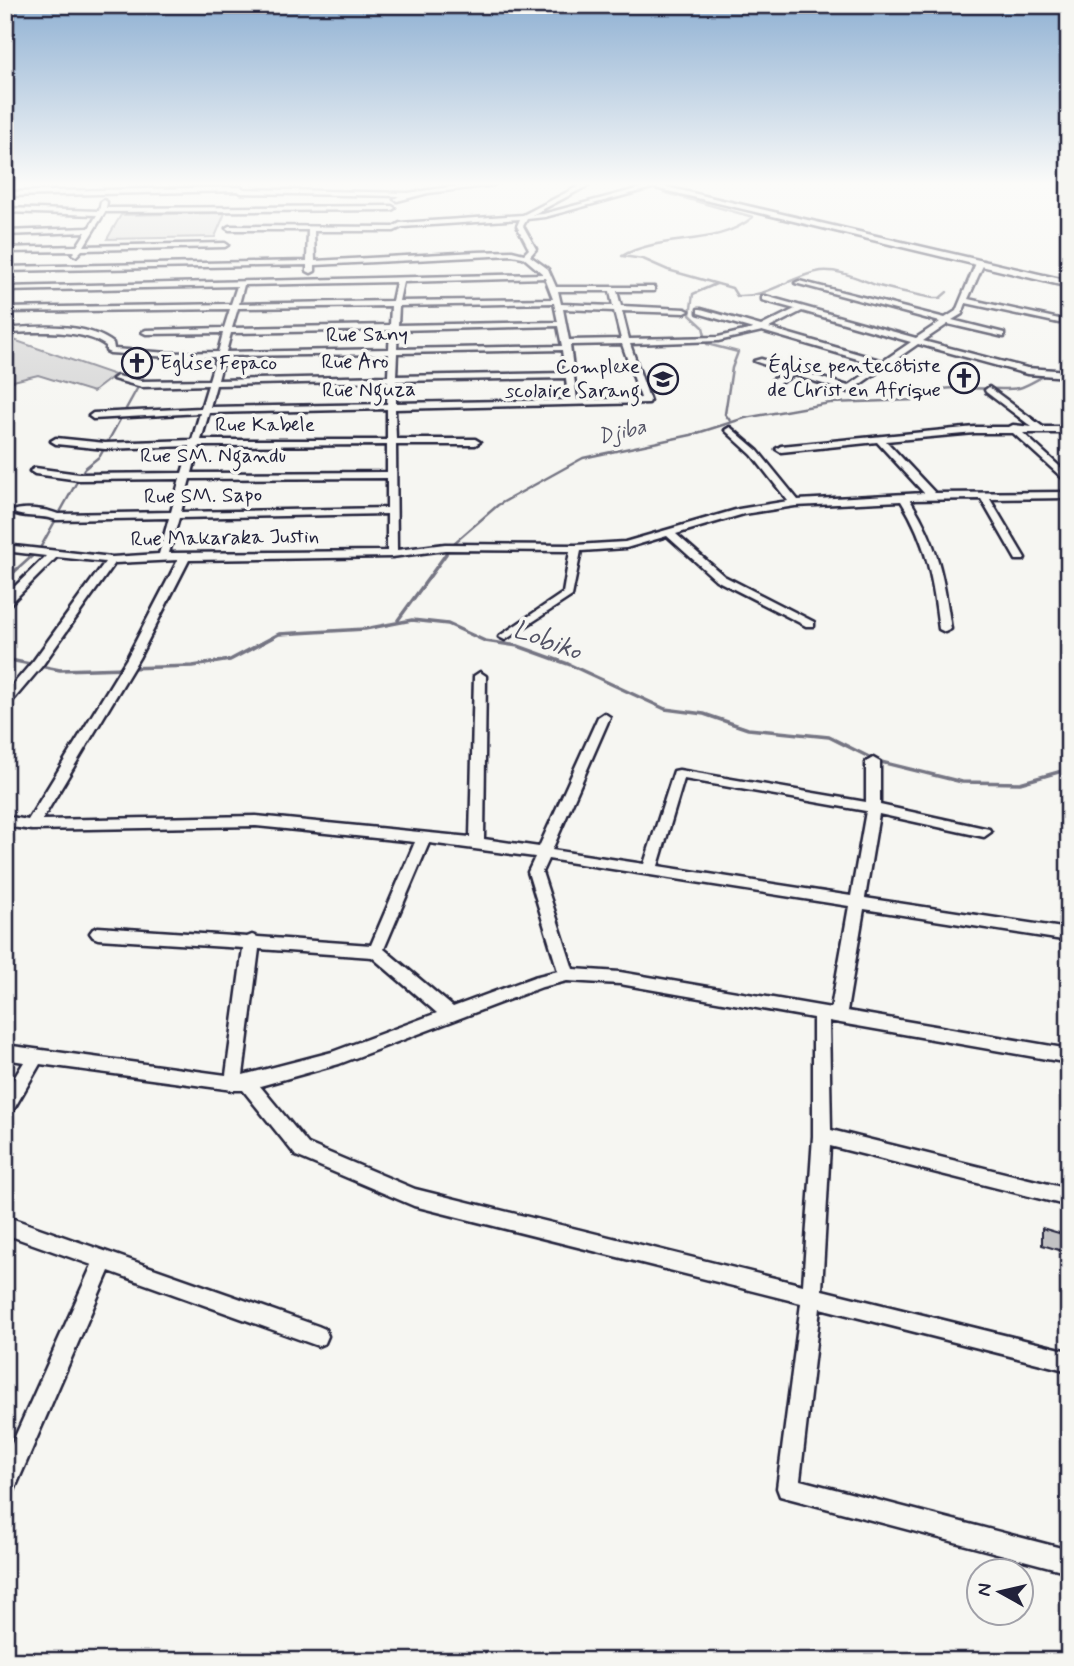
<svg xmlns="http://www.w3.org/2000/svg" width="1074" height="1666" viewBox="0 0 1074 1666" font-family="Mynerve,sans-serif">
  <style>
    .green { fill: #d7d7d7; stroke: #7c7c89; stroke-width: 2 }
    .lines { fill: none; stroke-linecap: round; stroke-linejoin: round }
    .stream-far1 { stroke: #757583; stroke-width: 2.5 }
    .stream { stroke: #757583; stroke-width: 3.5 }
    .building { fill: #c2c2c4; stroke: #22223b; stroke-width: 2 }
    .street-casing { stroke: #22223b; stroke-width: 5 }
    .secondary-casing { stroke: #22223b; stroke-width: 5 }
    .street { fill: #f6f6f2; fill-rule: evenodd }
    .secondary { fill: #f6f6f2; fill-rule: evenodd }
    .labels { text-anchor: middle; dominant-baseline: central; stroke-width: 7; stroke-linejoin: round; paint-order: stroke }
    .far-street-label { font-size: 21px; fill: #22223b; stroke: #f6f6f2 }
    .far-poi-label { font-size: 21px; fill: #22223b; stroke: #f6f6f2; text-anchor: end }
    .far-water-label { font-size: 21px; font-style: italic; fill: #535365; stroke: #f6f6f2 }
    .water-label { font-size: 26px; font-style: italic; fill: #535365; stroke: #f6f6f2 }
  </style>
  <rect width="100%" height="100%" fill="#f6f6f2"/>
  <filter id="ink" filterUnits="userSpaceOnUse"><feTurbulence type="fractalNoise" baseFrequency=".0143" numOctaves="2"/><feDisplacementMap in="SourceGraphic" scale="14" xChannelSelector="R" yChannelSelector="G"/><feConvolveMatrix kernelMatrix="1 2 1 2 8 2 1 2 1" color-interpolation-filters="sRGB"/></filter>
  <g filter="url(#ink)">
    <path class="green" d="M225 213 215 237 107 239 121 215Z
      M8 338 115 375 93 392 38 375 5 383V339Z"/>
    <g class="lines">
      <path class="stream-far1" d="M663 192 753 217C716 248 663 233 622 256L643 259 668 270 732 288 737 296C769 298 790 276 821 271 841 269 860 280 879 286 897 291 915 294 933 298H940L947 292
        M716 284 693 294 690 315 703 327 707 344 738 352 732 368 725 414 731 422
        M32 556 39 550 84 469 100 456 143 378
        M444 556 453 544 498 505 583 458 691 435 745 418 830 403 915 400C936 379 991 393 1019 388 1027 386 1036 380 1044 376"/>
      <path class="stream" d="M5 580 34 554
        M398 620 446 554
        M5 659 60 670 193 666 230 660 279 634 365 629 412 620 448 624 485 641 518 646 568 664 665 709 704 714 748 729 829 737 877 761 962 782 1020 783 1069 769"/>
    </g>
    <path class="building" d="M1042 1228 1069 1236V1253L1042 1245Z"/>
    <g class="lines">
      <g class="street-casing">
        <path id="street" d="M494 185 428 193 397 201 394 199 399 196 241 193 238 191 5 196V192L241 187 244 189 408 193 457 186Z
          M581 185H589L532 215 543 214 652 185 655 187 545 217 527 219 523 226 536 249 530 256 548 269 556 287H654V291H617L621 306 685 309 689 311 685 313 622 311 629 339 718 337 753 329 698 313V309H701L761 326 795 309 762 300V296H765L916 338 940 322 795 283 799 281 945 318 956 311 976 263 980 261 984 263 968 299 1059 319V323L966 303 962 314 952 320 1004 333V337L948 324 923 341 1027 368 1069 371V377L1027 374 918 344 849 392 794 375 778 384H772V380L786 372 754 361 761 359 848 386 878 365 762 331 718 341 630 344 650 401 649 403 395 409 396 439H475L480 442 475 445H396L397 550 445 544 576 545 625 542 739 509 788 501 752 455 727 432 725 430 730 427 758 451 798 500 924 493 877 442 781 452 776 449 781 446 975 427H1009L1013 425 1032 427 986 392 985 390 989 387 1043 427H1069V433H1023L1069 475V484L1013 433H975L886 441 935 493 1069 492V498L990 499 1025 558 1024 560H1016L981 499 910 500C938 543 944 580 951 629L945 632 939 629C933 580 927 543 901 501L795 506 744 514 676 534 724 576 814 622V626H806L716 580 667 536 626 548 581 551 572 596 505 640 499 637 501 635 563 593 570 551 445 550 392 557 189 560 139 658 42 820 256 816 470 837 474 676 480 672 486 676 484 839 539 847 598 717 604 713 610 717 552 850 644 864 674 771 679 770 866 802V762L873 758 880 762V805L989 829 991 832 984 837 879 814 865 898 1069 929V941L864 909 847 1011 1069 1049V1063L829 1021 831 1130 1069 1189V1206L830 1146 822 1290 1069 1351V1371L820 1308 800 1480 1069 1550V1572L780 1496 777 1488 801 1303 414 1206 296 1156 243 1090H233L40 1064 11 1114 5 1116V1093L24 1062 5 1059V1045L226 1075 243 948 98 939 93 937 90 933 93 929 98 927 247 937 252 935 258 937 371 945 415 842 256 826 32 830 5 826V816L28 820 127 658 178 560 115 563 42 666 9 705 5 706V694L34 660 105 562 57 557 9 605 5 606V596L46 556 5 551V545L112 557 159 554 169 518 56 520C42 514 24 519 11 512 21 506 47 509 58 514L171 512 180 479 79 480 35 474 30 471 35 468 79 474 182 473 190 446 105 449 56 444 51 441 56 438 105 443 192 440 200 413 93 419 89 416 93 413 201 408 208 385 142 387 113 379 117 376 142 381 209 380 216 357H169L110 353 106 351V346C83 328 34 332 5 333V329C38 326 85 322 113 343L114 349 169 353 218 352 223 333 146 334 142 332 146 330 224 328 230 309 5 312V308L231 304 237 286 5 291V287L543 274 523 257 512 255 315 265V271L311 273 307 271V265L5 271V267L307 261 308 230H229L226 228 229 226 393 227 400 223 523 215ZM520 219 517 226 529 249 524 254 512 251 477 252 315 261 314 231H394L402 227ZM545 278 553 299 399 301 403 282ZM396 282 392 301 239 304 244 285ZM558 291H610L613 306 561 304ZM554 303 558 322 398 325 399 306ZM391 306 390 325 232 328 238 308ZM563 309 614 311 621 339 569 340ZM802 311 911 342 883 361 769 328ZM558 326 562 346 397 349 398 330ZM390 330 389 349 226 352 231 333ZM622 344 641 398 577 400 570 345ZM562 350 565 373 396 376 397 353ZM389 354 388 376 218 380 224 356ZM566 378 568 400 396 403V381ZM388 381 387 404 210 407 216 385ZM387 409V440H201L209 413ZM387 445V472L192 473 199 446ZM387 478V508L181 512 190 479ZM387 514V551L169 553 179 518ZM684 779 866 811 851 896 658 866ZM429 843 535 857 528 872 558 971 534 977 453 1007 384 949ZM548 859 849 906 831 1008 620 972 573 969 542 872ZM259 949 372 957 437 1013 332 1052 243 1075ZM567 981 620 984 813 1018V1136L803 1285 415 1189 308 1144 260 1086 339 1064 542 987Z
          M104 200 107 202 106 208 392 206 395 208 392 210 105 212 84 246 225 243 228 245 225 247 82 250 76 256 72 254 75 251 5 252V248L77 246 86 232 5 235V231L89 228 97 215 5 212V208L99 211 101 202Z
          M5 1216 318 1326 325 1329 328 1336 325 1343 318 1346 109 1271 13 1493 5 1496V1459L92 1265 5 1234Z"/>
      </g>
      <g class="secondary-casing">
        <path id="secondary" d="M643 185H658L1069 281V287Z"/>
      </g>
      <use href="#street" class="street"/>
      <use href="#secondary" class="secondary"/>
    </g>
  </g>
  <linearGradient id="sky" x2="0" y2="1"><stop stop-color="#90b1d3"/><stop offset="0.44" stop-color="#fbfbf9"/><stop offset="1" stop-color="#fbfbf9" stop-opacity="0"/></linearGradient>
  <rect width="1074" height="418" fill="url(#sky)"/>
  <defs>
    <g id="church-ring" transform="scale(1.575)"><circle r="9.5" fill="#f6f6f2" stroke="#22223b" stroke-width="1.5"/><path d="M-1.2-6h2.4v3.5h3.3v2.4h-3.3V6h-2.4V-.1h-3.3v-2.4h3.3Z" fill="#22223b"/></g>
    <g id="school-ring" transform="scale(1.575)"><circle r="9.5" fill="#f6f6f2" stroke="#22223b" stroke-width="1.5"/><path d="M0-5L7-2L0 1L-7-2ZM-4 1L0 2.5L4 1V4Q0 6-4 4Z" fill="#22223b"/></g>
  </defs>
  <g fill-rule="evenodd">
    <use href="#church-ring" x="137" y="363"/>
    <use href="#church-ring" x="964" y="378"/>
    <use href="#school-ring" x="663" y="379"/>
  </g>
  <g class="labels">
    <g class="far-street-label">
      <text transform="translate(367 335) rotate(-1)">Rue Sany</text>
      <text transform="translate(355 362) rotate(-1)">Rue Aro</text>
      <text transform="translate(369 390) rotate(-1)">Rue Nguza</text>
      <text x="265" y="425">Rue Kabele</text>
      <text x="213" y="456">Rue SM. Ngandu</text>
      <text transform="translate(203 496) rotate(-1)">Rue SM. Sapo</text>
      <text transform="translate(225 538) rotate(-1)">Rue Makaraka Justin</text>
    </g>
    <g class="far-poi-label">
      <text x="160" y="363" text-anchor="start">Eglise Fepaco</text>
      <text x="941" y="366">Église pentecôtiste<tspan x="941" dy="24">de Christ en Afrique</tspan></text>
      <text x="640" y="367">Complexe<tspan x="640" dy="24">scolaire Sarang</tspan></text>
    </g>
    <g class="far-water-label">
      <text transform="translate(622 432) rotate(-14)">Djiba</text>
    </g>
    <g class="water-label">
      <text transform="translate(547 641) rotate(20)">Lobiko</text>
    </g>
  </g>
  <rect width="1074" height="1666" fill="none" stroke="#f6f6f2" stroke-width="28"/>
  <rect x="14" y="14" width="1046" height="1638" fill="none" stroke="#22223b" stroke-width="2.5" filter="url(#ink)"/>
  <g transform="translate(1000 1592) rotate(278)"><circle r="33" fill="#f6f6f2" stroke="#a1a1a9" stroke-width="2"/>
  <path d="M0-5L12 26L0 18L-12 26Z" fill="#22223b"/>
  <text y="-10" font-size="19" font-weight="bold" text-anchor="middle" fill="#22223b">N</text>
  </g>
</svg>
